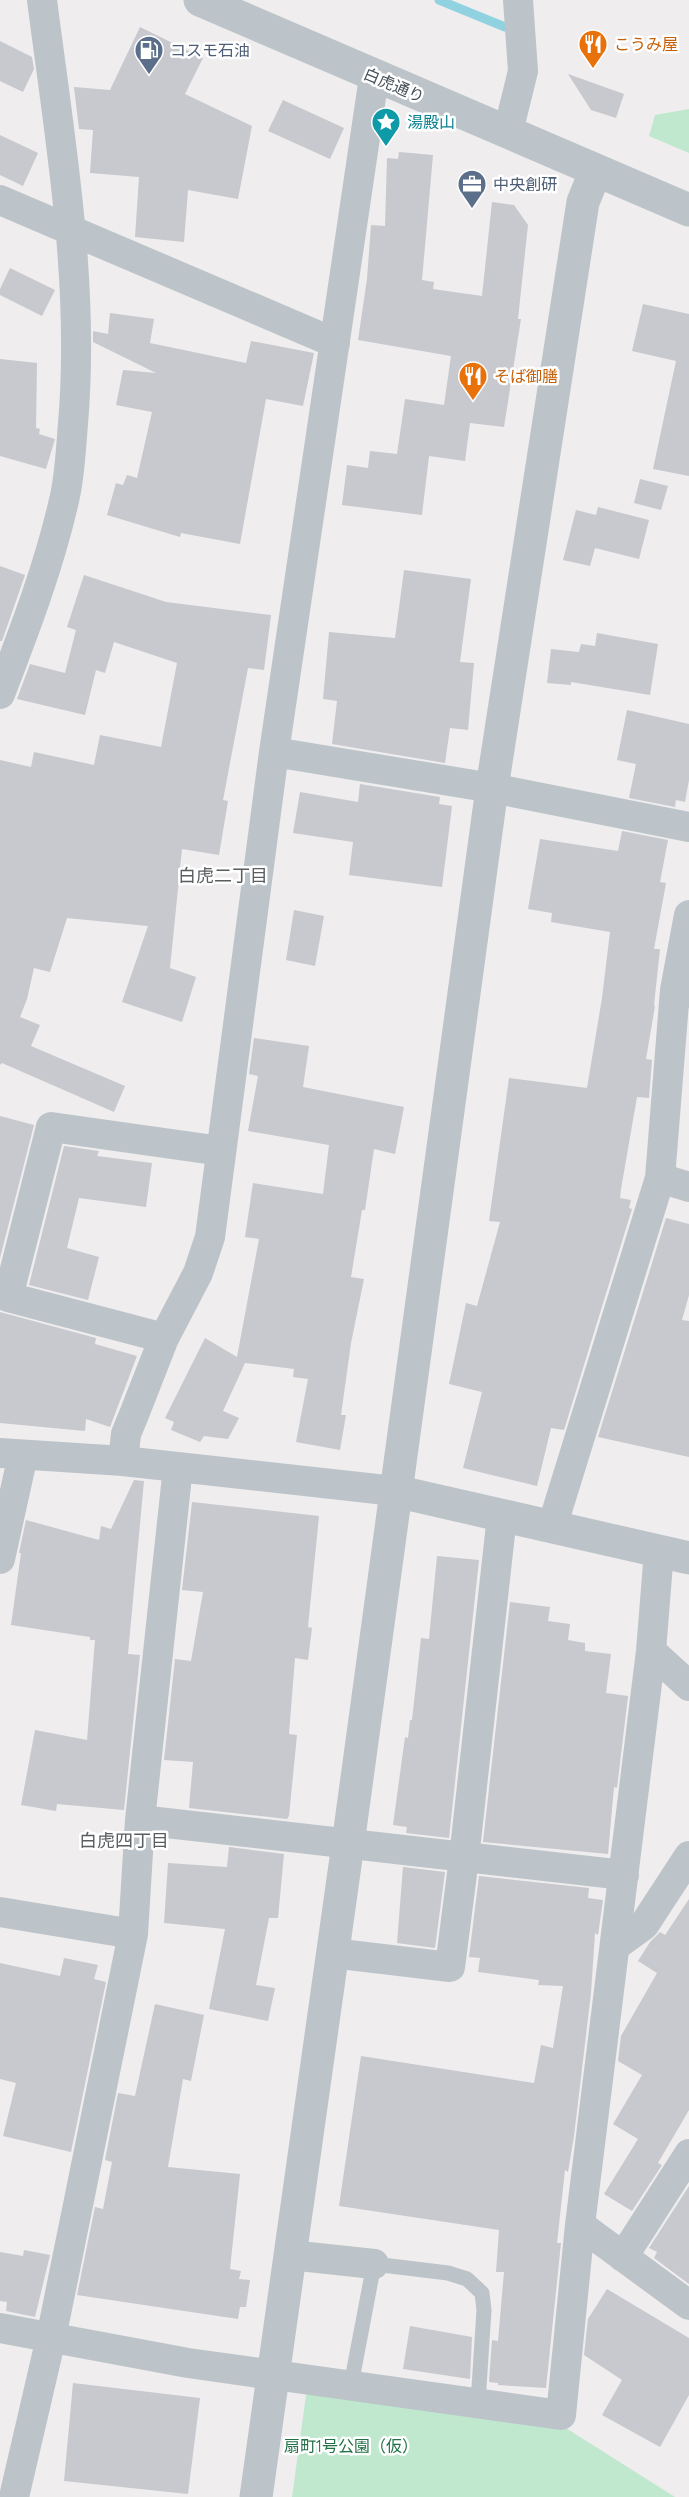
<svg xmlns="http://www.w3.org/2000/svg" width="689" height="2497" viewBox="0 0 689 2497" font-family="Quicksand,'Noto Sans JP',sans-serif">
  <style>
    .green { fill: #bfe8ce }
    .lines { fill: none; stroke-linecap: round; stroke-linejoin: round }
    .stream { stroke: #91d2e0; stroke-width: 9 }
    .building { fill: #c7c9cf }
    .service { stroke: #bcc4ca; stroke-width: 15 }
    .minor { stroke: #bcc4ca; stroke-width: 30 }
    .tertiary { stroke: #bcc4ca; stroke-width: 33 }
    .labels { text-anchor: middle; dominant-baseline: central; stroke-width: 5; stroke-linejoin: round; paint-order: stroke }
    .food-label { font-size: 16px; fill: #c56008; stroke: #fff; text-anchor: start }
    .service-label { font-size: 16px; fill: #4e5e75; stroke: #fff; text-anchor: start }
    .street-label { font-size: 16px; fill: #475057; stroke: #fff }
    .culture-label { font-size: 16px; fill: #0d838f; stroke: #fff; text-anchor: start }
    .park-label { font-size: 16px; fill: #217046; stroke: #fff }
    .neighbourhood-label { font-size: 18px; fill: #5a5d60; stroke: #fff }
  </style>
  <rect width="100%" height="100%" fill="#efeded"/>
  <path class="green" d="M689 109V153L649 136 655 115Z
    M307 2388 561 2425 675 2497H292Z"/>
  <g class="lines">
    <path class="stream" d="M439 0 505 27"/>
  </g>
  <path class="building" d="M140 27 203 58 185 94 252 126 238 199 188 190 184 242 135 237 139 177 90 173 93 130 79 129 74 87 110 90Z
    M0 41 32 57 34 69 23 92 0 81Z
    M568 74 624 94 616 118 591 110Z
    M283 100 344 128 330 159 268 131Z
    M0 135 38 153 23 186 0 175Z
    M399 152 433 155 422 280 434 282 433 289 482 296 492 202 514 205 528 225 518 319H521L504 427 470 423 465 461 429 456 422 515 342 505 347 465 368 468 370 451 397 454 405 399 444 405 451 356 358 340 367 279 371 225 385 226 387 158 398 159Z
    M10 268 55 290 42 316 0 295V289Z
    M643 304 689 314V476L653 469 676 361 632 351Z
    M110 313 154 319 150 343 246 363 251 341 314 353 303 406 266 399 240 544 181 533 180 537 107 515 116 483 123 485 127 475 137 478 152 412 116 405 123 370 156 373 93 342V331L108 334Z
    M0 359 37 363 36 428 40 429 39 434 55 439 46 469 0 456Z
    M640 479 668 486 661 510 634 503Z
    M598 507 649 520 639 559 595 548 590 566 563 560 576 510 596 515Z
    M0 566 25 575 2 641H0Z
    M404 570 471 579 460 662 474 663 468 730 450 728 445 763 332 744 337 701 323 699 329 632 395 638Z
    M84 575 166 602 271 615 264 670 248 668 223 800 228 801 219 855 182 849 170 968 196 977 182 1022 122 1002 148 926 67 918 50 972 34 968 27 999 20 1017 40 1025 31 1046 125 1086 114 1112 2 1063 0 1065V760L31 767 34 752 94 765 100 735 161 747 177 663 114 642 105 673 96 670 85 715 17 699 30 664 65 673 76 630 67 627Z
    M597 633 658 644 650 695 571 682V685L547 683 551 649 579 652 581 644 595 646Z
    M627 710 689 724V780L685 802 676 800 675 807 629 798 636 764 617 760Z
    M360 784 440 797 439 804 452 806 442 887 349 875 353 842 293 833 300 792 358 802Z
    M622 831 668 840 660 882 666 883 654 949H660L654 1005 655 1006 646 1059 652 1060 649 1098 637 1097 621 1189 620 1198 631 1200 629 1208 632 1209 564 1430 551 1428 537 1486 463 1468 482 1392 449 1384 466 1303 477 1306 500 1222 489 1221 509 1078 587 1088 602 998 610 932 551 922 552 913 528 909 540 839 618 851Z
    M294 910 324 916 315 966 286 960Z
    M254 1038 309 1046 303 1087 404 1107 395 1154 374 1149 365 1210H362L351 1277 364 1279 351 1343 341 1415H346L340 1450 296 1442 308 1379 293 1377 294 1369 245 1363 223 1411 239 1418 228 1439 204 1436 200 1442 171 1430 174 1422 165 1418 205 1338 237 1357 259 1239 245 1237 253 1183 323 1194 329 1145 248 1131 258 1076 249 1074Z
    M0 1116 34 1125 0 1258Z
    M64 1146 99 1151 97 1156 152 1163 146 1207 79 1198 67 1248 99 1257 88 1300 29 1285Z
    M666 1218 689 1224V1295L682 1320 689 1321V1457L598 1437Z
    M0 1312 96 1338 95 1344 137 1356 110 1427 86 1419 85 1431 0 1423Z
    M134 1480 144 1481 128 1654 140 1655 124 1810 57 1804 56 1811 21 1805 35 1730 87 1740 95 1640H90V1637L11 1625 21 1553H19L26 1520 99 1540 101 1526 111 1529Z
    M192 1502 319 1516 308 1627 312 1628 308 1660 295 1658 289 1734 297 1735 289 1816 287 1819 189 1808 193 1762 164 1760 175 1659 191 1661 203 1592 182 1590Z
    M437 1556 479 1560 449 1838 406 1833 407 1827 393 1825 405 1737 408 1738 410 1720H412L421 1638 429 1639Z
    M510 1602 550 1607 548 1621 570 1624 568 1640 585 1643V1651L611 1654 606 1693 628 1696 617 1788 614 1787 608 1854 483 1842Z
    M229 1847 284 1854 278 1918H269L256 1985 275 1988 268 2021 209 2009 225 1929 164 1923 168 1863 227 1867Z
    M403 1867 445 1872 435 1948 397 1943Z
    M479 1876 589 1888 588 1898 603 1900 598 1935 595 1933 591 1993 574 2136 568 2172 565 2170 557 2243H561L546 2388 498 2385V2383L489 2382 492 2340 498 2341 504 2272H496L499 2230 339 2206 361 2056 534 2083 541 2045 553 2048 563 1986 538 1985 539 1980 478 1972 480 1958 469 1957Z
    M689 1899V2110L658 2163 662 2165 632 2211 604 2194 638 2139 613 2124 642 2075 618 2061 621 2036 657 1973 638 1961 650 1942 660 1932 665 1935Z
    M64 1958 98 1965 94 1979 106 1982 71 2152 3 2136 16 2083 0 2079V1963L60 1976Z
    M155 2004 204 2015 191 2081 183 2079 168 2167 240 2174 230 2269 241 2271 239 2279 250 2280 246 2307H240L238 2319 77 2295 95 2207 103 2209 112 2162 105 2160 118 2093 135 2096Z
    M689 2186V2284L654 2258 657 2252 649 2248Z
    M24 2250 50 2255 35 2317 6 2311 7 2302 0 2301V2252L23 2256Z
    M607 2289 689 2338V2395L660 2447 602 2415 622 2380 584 2355 588 2319Z
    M410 2326 472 2337 470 2379 403 2369Z
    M73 2383 200 2398 188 2494 64 2481Z"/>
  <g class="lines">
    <path class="service" d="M351 2385 374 2264 448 2273 467 2279 482 2293 484 2310 478 2403"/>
    <path class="minor" d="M508 132 523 71 518 0
      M0 200 335 343
      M0 694C25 629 50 564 65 496 70 473 71 447 73 424 85 282 60 140 42 0
      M274 752 492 788 689 827
      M689 915 675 990 689 993
      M660 1178 689 1187
      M164 1338 8 1297 51 1127 221 1151
      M0 1453 123 1461 395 1491
      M123 1461 126 1434 135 1412 164 1338 198 1273 210 1237 274 752 374 77
      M552 1527 660 1178 675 990
      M659 1551 651 1651 580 2225 689 2305
      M0 1559 23 1455
      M651 1651 689 1686
      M140 1820 624 1875
      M0 1912 133 1934 51 2338 14 2497
      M133 1934 140 1820 178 1467
      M615 1946 644 1925 689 1856
      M332 1953 450 1967 464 1858 502 1516
      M290 2255 374 2264
      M623 2257 689 2154
      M0 2328 188 2363 561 2415 580 2225"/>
    <path class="tertiary" d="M200 0 689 210
      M395 1491 689 1558
      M256 2497 348 1844 492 788 583 202 596 170"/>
  </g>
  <defs>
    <g id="restaurant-pin" transform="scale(1.5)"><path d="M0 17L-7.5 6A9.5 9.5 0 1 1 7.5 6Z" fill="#e8710a" stroke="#fff"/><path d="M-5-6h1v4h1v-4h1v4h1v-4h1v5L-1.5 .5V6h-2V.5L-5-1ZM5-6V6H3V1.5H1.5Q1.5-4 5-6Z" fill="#fff"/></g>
    <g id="fuel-pin" transform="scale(1.5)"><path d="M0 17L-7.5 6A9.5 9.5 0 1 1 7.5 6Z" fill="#5c6f8a" stroke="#fff"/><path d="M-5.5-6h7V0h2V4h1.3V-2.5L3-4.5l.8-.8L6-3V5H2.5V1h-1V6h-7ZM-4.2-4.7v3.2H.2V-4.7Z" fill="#fff"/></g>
    <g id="sight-pin" transform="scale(1.5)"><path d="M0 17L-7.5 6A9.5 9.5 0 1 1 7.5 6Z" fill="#0f9aa8" stroke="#fff"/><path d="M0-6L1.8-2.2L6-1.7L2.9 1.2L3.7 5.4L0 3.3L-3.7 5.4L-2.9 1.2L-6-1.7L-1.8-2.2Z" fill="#fff"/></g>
    <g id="office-pin" transform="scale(1.5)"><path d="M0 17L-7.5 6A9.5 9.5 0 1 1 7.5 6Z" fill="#5c6f8a" stroke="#fff"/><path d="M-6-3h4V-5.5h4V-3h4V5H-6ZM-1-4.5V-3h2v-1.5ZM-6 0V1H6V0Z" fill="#fff"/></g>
  </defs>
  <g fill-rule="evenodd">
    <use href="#restaurant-pin" x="593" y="44"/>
    <use href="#fuel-pin" x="149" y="50"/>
    <use href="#sight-pin" x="386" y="122"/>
    <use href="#office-pin" x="472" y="184"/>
    <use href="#restaurant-pin" x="473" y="376"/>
  </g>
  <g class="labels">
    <g class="food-label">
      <text x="614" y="44">こうみ屋</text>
      <text x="494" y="376">そば御膳</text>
    </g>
    <g class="service-label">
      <text x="170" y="50">コスモ石油</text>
      <text x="493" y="184">中央創研</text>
    </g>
    <g class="street-label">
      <text transform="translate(394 85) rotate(23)">白虎通り</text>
    </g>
    <g class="culture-label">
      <text x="407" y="122">湯殿山</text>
    </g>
    <g class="park-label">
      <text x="351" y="2446">扇町1号公園（仮）</text>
    </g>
    <g class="neighbourhood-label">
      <text x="223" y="875">白虎二丁目</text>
      <text x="124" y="1840">白虎四丁目</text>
    </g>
  </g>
</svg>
